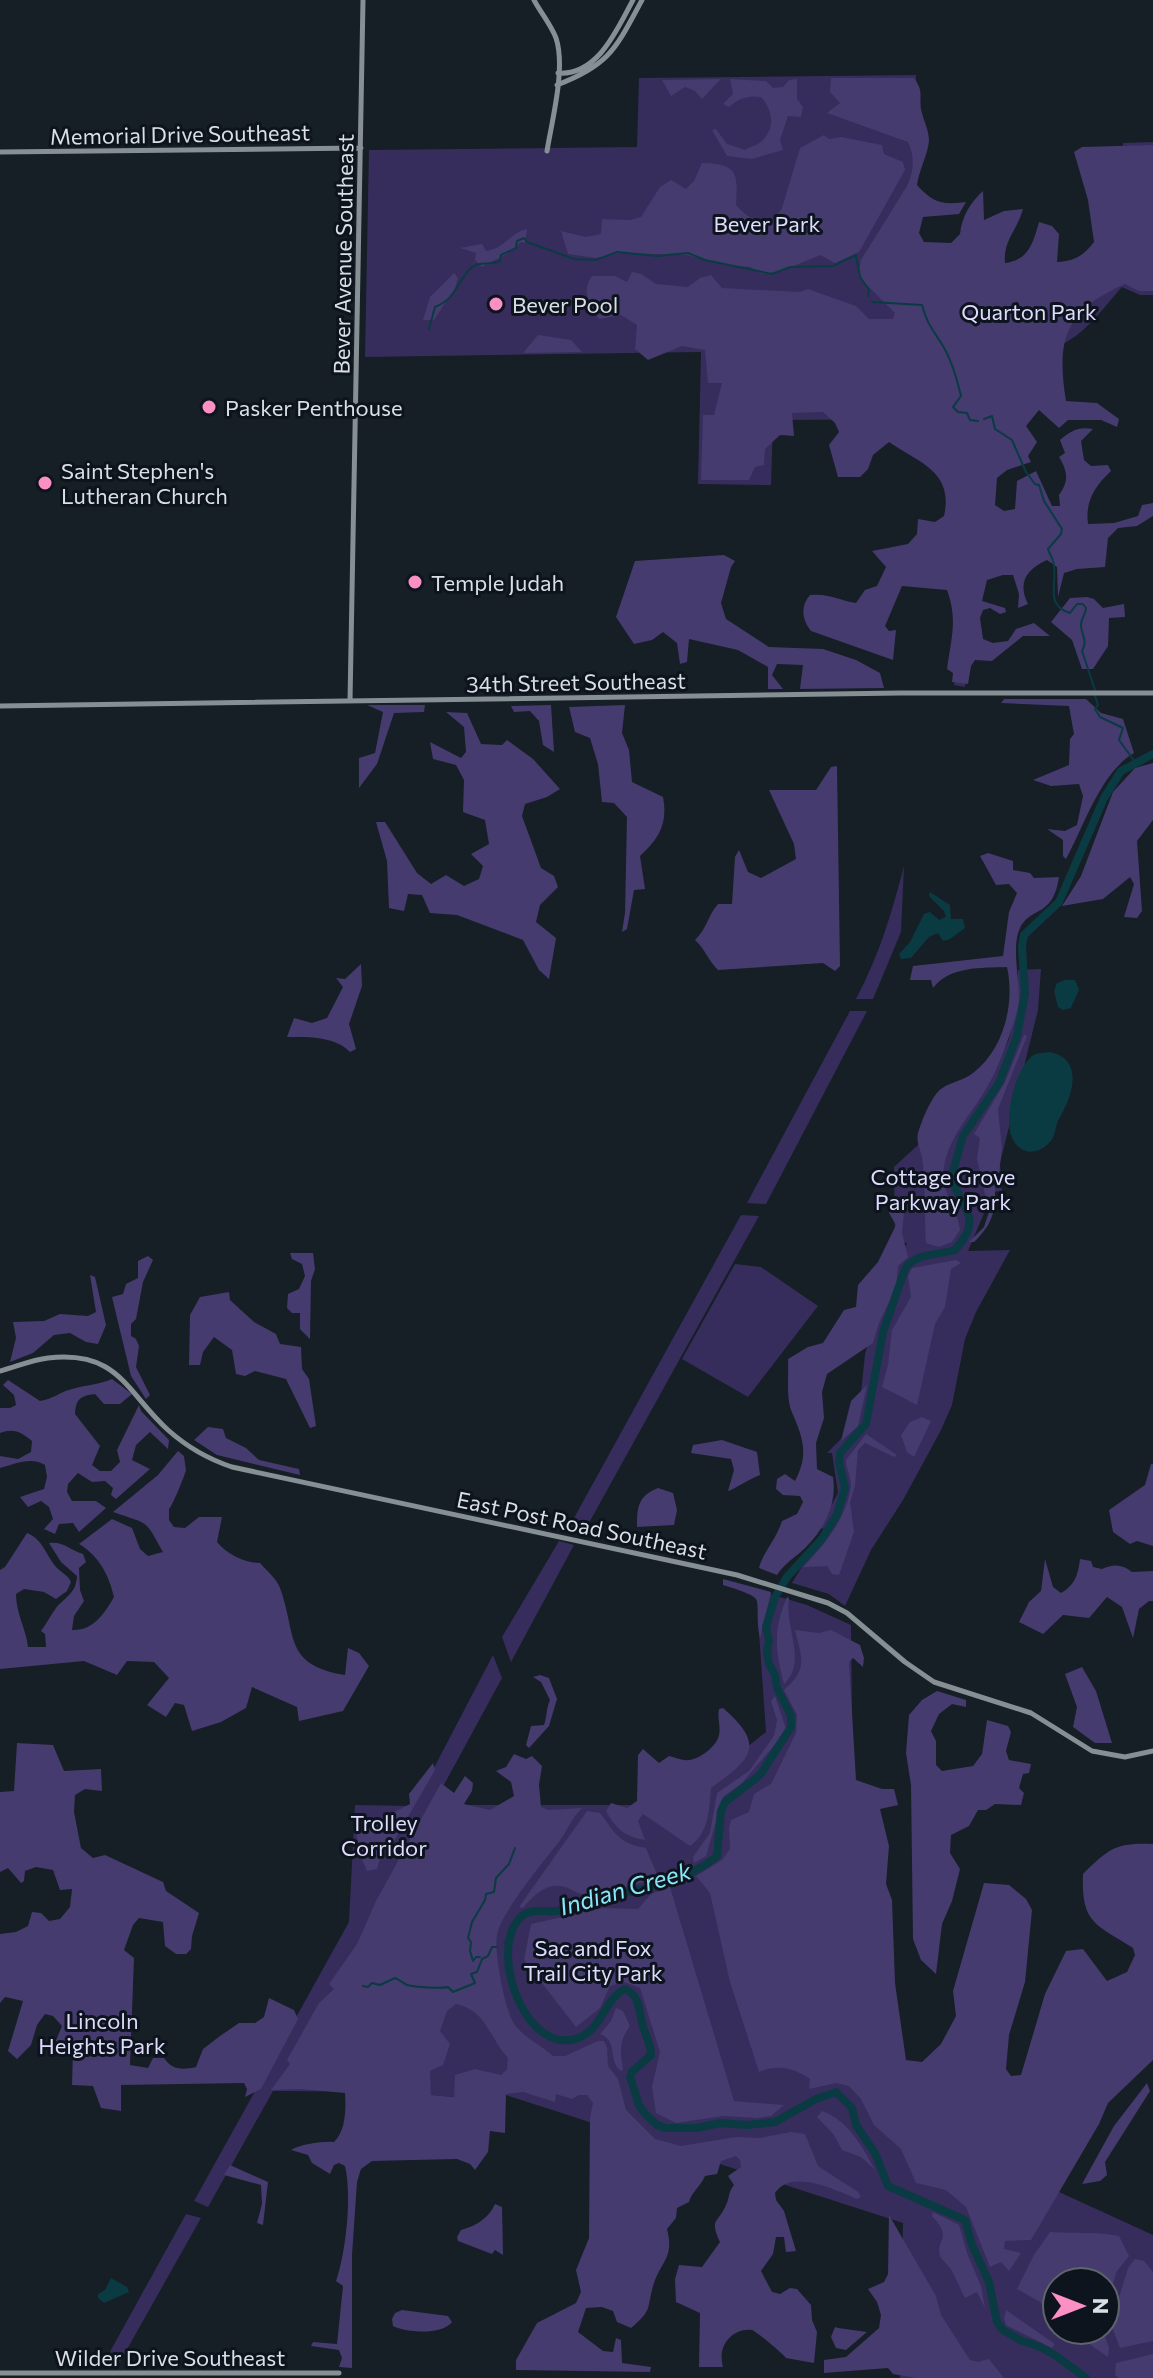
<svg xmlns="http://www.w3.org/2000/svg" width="1153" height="2378" viewBox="0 0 1153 2378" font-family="Commissioner,sans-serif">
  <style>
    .green { fill: #362d5c; fill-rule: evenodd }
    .forest { fill: #453b6e; fill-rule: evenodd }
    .water { fill: #0a3b43 }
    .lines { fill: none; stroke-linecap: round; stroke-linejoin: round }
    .stream { stroke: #0a3b43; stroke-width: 2 }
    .river { stroke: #0a3b43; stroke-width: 8 }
    .secondary { stroke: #858f94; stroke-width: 5 }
    .poi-dot { fill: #fc8fc3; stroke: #0d141d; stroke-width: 3 }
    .labels { text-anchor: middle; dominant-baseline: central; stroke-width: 6; stroke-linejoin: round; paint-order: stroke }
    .street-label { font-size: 22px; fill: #d9dfe5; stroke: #0d141d }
    .park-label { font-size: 22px; fill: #dfdbfd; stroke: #0d141d }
    .poi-label { font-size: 22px; fill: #d9dfe5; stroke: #0d141d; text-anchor: start }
    .water-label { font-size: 24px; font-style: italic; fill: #89e7f8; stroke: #0d141d }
  </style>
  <rect width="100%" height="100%" fill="#161e26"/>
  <path class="green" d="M916 75 913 247 985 271 1119 270 1123 143 1153 142V295H1140L1122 287C1101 310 1078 346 1044 349 1026 352 1006 350 987 350L975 615 965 687 954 685 964 612 966 419 773 420 771 485 698 484 701 352 365 357 369 150 637 147 639 78Z
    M904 866 901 932 873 999H856C879 956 892 912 904 866Z
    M1041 969 1038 1010 1000 1163 1002 1191 993 1192 968 1251 1010 1250 976 1312 965 1339 952 1405 941 1430 903 1500 871 1550 845 1606 829 1594 792 1583 825 1529 819 1528 838 1493 832 1453H827L858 1422 865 1354 886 1288 907 1243 895 1242 894 1167 992 1077 1009 1039 1017 1001 1018 970Z
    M850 1011H867L766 1204 747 1203Z
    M741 1215 759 1216 585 1530 569 1527Z
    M735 1264 761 1267 818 1306 748 1397 682 1359Z
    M559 1541 574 1545 511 1662 502 1637Z
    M756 1590 807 1605 851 1625 853 1805 906 2122 1153 2235V2378H900L903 2223 496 2092 455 2093V2097L431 2095 430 2092 273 2091 208 2207 194 2201 349 1922 355 1805 414 1806 493 1655 502 1678 433 1805H674L766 1732ZM1057 2282H1105V2330H1057Z
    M186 2214 201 2218 117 2367 101 2368Z"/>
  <path class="forest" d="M831 78H914C924 92 919 94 921 109 923 120 929 129 929 141 928 154 919 170 917 185 933 203 942 205 966 202L959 214 923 217 919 233 924 242 951 243 960 234C962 216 970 203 983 191L984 220 1004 211 1023 209C1017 231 1003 240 1005 263 1029 260 1033 243 1039 222L1052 226 1059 234 1057 262C1075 261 1083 256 1094 242L1088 200 1074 152 1082 147 1153 145V291H1139L1125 284C1065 310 1056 339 1066 401L1097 403 1119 419 1117 427 1101 420H1068L1059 428 1039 410 1026 426 1037 442 1028 456 1031 462 1007 470 997 478 995 505 1004 511 1015 509 1017 481 1036 471 1052 506H1060L1059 495C1069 481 1068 472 1059 457L1065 453 1060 440C1070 431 1079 426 1093 429L1081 441 1084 460 1091 466 1108 465 1111 471C1095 486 1085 501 1088 524L1114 523 1138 516 1142 505 1153 503V516L1137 526 1118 528 1108 538 1105 567 1077 569 1064 573 1058 597 1057 567 1047 560C1027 569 1017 582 1028 604L1018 608 1019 594 1013 575H1003L987 580 982 601 1005 608 1006 612 1000 614 990 608 983 610 980 618 983 639 993 643 1008 641 1016 629 1034 623 1050 636H1023L992 661 975 660 971 666 968 684 952 682 953 673 947 669C951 639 958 620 947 590L902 586 885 626 889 631 896 630 893 660 811 631C802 620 800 606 810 595 828 593 839 600 856 603L865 590 877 586 886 567 872 551 908 544 917 534 918 519 935 522 944 516C954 471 919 463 889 442L873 455 868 469 860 477H838L829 445 839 432 835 423 823 412 792 413 794 436 780 435 765 449 764 465 755 467 749 480H701L703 415H714L722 383H708L705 350 682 346 648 360 635 349 637 325 621 315 599 319C589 306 581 291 592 276H615L627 282 632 272 641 274 656 284 688 287 700 278 711 275 722 288 800 292 808 289 856 306 869 319H893L895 313 858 276 861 260 907 186C914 171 915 157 908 142L827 113 840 103 830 92Z
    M721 79 702 99 695 91 685 87 671 96 662 80Z
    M730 79 766 81 773 88 783 87 789 80 797 79V99L803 107 801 117 788 116 780 140 783 150 752 159 727 156 712 130 716 129 727 144 745 150C750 147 760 144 763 140 776 126 772 109 761 97 748 95 739 98 729 107L723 104 733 94Z
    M824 135 829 139 841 137 882 145 884 154 903 162 905 170 859 252 835 263 820 255 782 271 763 274 750 267 724 265 687 255 621 253 596 258 568 254 561 231 586 237 601 234 602 219 630 220 641 217 660 187 671 180 686 189 694 181 702 163C738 164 738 173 736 205 748 218 756 223 774 220L782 208 800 148Z
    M527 229 525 243 521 242 507 254 482 267 475 260 476 253 460 248 482 244 486 251C504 249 510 233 527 229Z
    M454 273 458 278 455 288 434 320H423L430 297Z
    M538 335 571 340 582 352 523 353Z
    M724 555 735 561 731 567 721 603 726 619 769 647 823 649 856 660 880 673 884 688 800 689 803 665 777 664 772 675 783 689H768V667L738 650 689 639 687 662 680 664 677 643 663 632 652 640 634 644 616 617 635 561Z
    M1087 597 1094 599 1103 608 1124 604 1125 617 1109 618 1108 646 1093 669H1082L1072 640 1051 622 1070 598Z
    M1004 699H1086L1101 713 1123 719 1134 753C1101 772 1084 826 1066 859L1063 856V840L1047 829 1065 831 1077 825 1083 796 1079 784 1051 786 1033 780 1069 765 1070 739 1074 734 1069 706 1001 703Z
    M367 705H425L424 712 394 713 377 764 359 788V758L375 753 383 712Z
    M551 705 554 752 543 745 539 721 530 711 514 712 511 706Z
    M625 705 622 733 629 750 632 782 663 797C668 824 659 838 640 856L645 889 634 890 627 929 622 932 625 913 627 817 614 803 602 802 598 764 590 738 575 732 569 707Z
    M446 712 467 713 481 744 502 745 507 740 533 759 560 789 547 797 525 804 522 816 541 868 554 876 558 887 540 905 536 922 556 938 549 979 539 970 523 940 457 915 430 913 422 895 408 894 404 911 389 908 387 861 376 822H385L417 873 431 884 446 875 464 886 479 879 483 866 471 854 489 844 485 820 463 812 464 780 456 765 433 759 430 742 461 758 466 752 464 727Z
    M1153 763V820L1137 841 1142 911 1137 918 1124 917 1134 884 1130 877 1103 899 1062 906 1081 876 1113 792 1135 768Z
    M837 766 840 966 835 971 823 963 718 970C708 960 705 949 695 940 708 927 707 917 718 904H732L735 857 739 850 748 872 761 878 796 859 794 844 769 790H816L831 767Z
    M988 853 1013 861V870L1030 873 1034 878 1059 877C1053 918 1031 906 1020 928 1011 947 1020 981 1019 1001 1018 1013 1012 1026 1009 1037 1002 1056 995 1075 984 1092 969 1117 949 1137 944 1167 939 1189 958 1209 960 1230L952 1242 939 1247 926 1243C924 1214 926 1185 922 1157 920 1148 916 1142 918 1133 922 1120 928 1105 936 1094 945 1082 962 1082 973 1073 1004 1049 1015 1004 1007 967 981 968 950 966 933 988L931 980H910L913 966 1003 956 1009 912 1017 893 1009 884 996 885 980 856Z
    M361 964 362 986 349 1024 356 1049 350 1052C335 1036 307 1037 287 1037L294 1018 312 1023 327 1018 343 987 336 978 345 979Z
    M1024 1035 1027 1036 998 1109 1002 1148 999 1173 995 1176C995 1207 997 1220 974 1242H969L984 1227 989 1212 977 1159 980 1138 974 1134 1005 1082Z
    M890 1209 904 1211 902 1233 908 1257 898 1266 896 1288 879 1323 873 1343 827 1374 822 1392 824 1418 816 1443 817 1469 833 1477C837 1502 826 1526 808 1545 798 1556 785 1562 777 1575L759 1568C763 1552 776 1540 782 1521L797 1514 803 1502 800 1496 783 1495 776 1489 777 1479 785 1474 795 1481C810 1453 802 1436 791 1410 786 1396 789 1373 788 1359L808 1347 823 1343 844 1310 856 1307 858 1285 878 1262 896 1225 889 1213Z
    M290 1253H313L315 1269 311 1281 310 1339 300 1329V1313H292L287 1308 288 1294 299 1289 305 1276 302 1264 292 1259Z
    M148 1256 153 1260 143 1282 136 1319 131 1324V1336L136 1339 139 1346 136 1367 150 1395 146 1399 131 1376 112 1297 123 1294 126 1284 138 1278V1261Z
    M956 1260 961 1263 951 1269 945 1307 935 1324 917 1405 882 1387 888 1365 892 1330 911 1297 908 1276 912 1268Z
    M90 1275 95 1277 106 1325 98 1344 86 1342 70 1333 54 1335 33 1353 10 1362 16 1338 13 1322 44 1321 60 1314 88 1316 96 1312Z
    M229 1292 230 1300 254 1322 276 1334 280 1344 301 1347 302 1369 309 1379 316 1426 310 1428 286 1379 255 1371 245 1376 236 1374 232 1350 214 1337 203 1352 200 1365H189L190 1315 200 1297Z
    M112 1379 132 1394 120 1404H104L95 1394C80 1396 76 1399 75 1414L100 1446 92 1465 100 1471H111L120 1462 117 1450 139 1405 141 1411 169 1440 168 1449 150 1432 136 1445 132 1460 150 1469 116 1499 111 1495 113 1488 105 1481 92 1482 78 1473 68 1484 67 1492 72 1501H96L106 1508 79 1532 73 1523 59 1524 55 1534 44 1529 53 1519 49 1507 41 1501 28 1507 20 1497 44 1489 47 1477 45 1465C32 1456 14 1464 0 1468V1456L18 1459 31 1452 32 1441C21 1432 14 1428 0 1433V1408H10L16 1405 14 1395 3 1385 8 1380 40 1401C53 1399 60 1392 72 1389 85 1385 98 1385 112 1379Z
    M867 1385 858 1426 841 1441 851 1401Z
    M922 1417 931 1421 914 1457 907 1452 901 1435 910 1422Z
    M208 1427 223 1429 226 1438 246 1448 259 1460 299 1469 300 1475 217 1455 194 1440Z
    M866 1434 897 1455 894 1457 865 1443 858 1450 855 1486 850 1502 854 1532 839 1575 832 1574 827 1566 803 1567C824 1546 848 1516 851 1485 851 1476 846 1469 846 1460Z
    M722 1440 757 1452 760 1475C749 1479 735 1489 728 1491L734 1470 731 1459 691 1453 693 1445Z
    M178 1451 184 1456C184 1457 186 1469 186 1470 185 1475 172 1507 169 1509V1520L174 1527 185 1528 199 1517H222L217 1542C227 1554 244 1563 260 1563 267 1571 277 1579 280 1588 297 1635 283 1665 345 1675L348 1648 359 1653 369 1666 343 1711 299 1721 297 1707 252 1687 246 1708 221 1722 192 1731 184 1705 175 1703 166 1717 147 1705 169 1678 154 1662 127 1661 117 1675 84 1661 0 1669V1570L5 1567 27 1533C43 1539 46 1556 57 1568 63 1574 67 1574 71 1582L67 1591 56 1599 44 1592 24 1589 16 1594C16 1614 26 1628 28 1647H46L45 1634 41 1631C46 1624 51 1615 56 1608 66 1596 76 1594 77 1576L61 1562 49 1543C63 1541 70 1550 83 1554L86 1562 79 1568 80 1590 84 1601 74 1616 72 1630C93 1631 104 1614 114 1597 109 1575 99 1556 79 1544L112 1519 132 1528 140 1549 148 1556 163 1552C144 1518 150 1525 113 1512L158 1475Z
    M1151 1464H1153V1546L1137 1541 1130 1544 1113 1532 1109 1510 1145 1485Z
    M658 1488 673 1493 677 1510 674 1525 637 1527C637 1507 638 1496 658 1488Z
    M1045 1559 1053 1587 1061 1593C1075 1585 1078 1575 1080 1559L1091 1561 1093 1567 1102 1569C1113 1564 1122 1564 1132 1572L1153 1571V1601H1149L1139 1609 1133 1638 1122 1607 1107 1597 1089 1618 1063 1615 1043 1634 1019 1622 1029 1602 1041 1591Z
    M723 1579 771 1592 760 1638C751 1598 775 1601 723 1585Z
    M787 1597 789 1598C784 1627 808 1662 784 1684 775 1650 773 1630 787 1597Z
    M795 1630 819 1633 831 1630 860 1645 864 1658 863 1667 853 1658 849 1662 856 1780 882 1789H894L898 1805 880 1809 889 1846 886 1884 892 1900 895 1983 906 2060 922 2062 941 2044 956 2016 953 1991 984 1883 1009 1885 1026 1899 1032 1910 1025 1982 1009 2035 1006 2069 1011 2076 1021 2075 1045 1994 1066 1951 1083 1949 1107 1981 1127 1972 1135 1955 1133 1948C1095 1924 1081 1923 1083 1874 1108 1849 1116 1842 1153 1844V2060L1108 2103 1099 2124 1031 2240 1005 2241 1004 2249 1021 2253 1009 2271 1001 2262 990 2267 966 2207 946 2190 916 2183 901 2149 874 2125 861 2099 849 2086 836 2083 809 2089 810 2079C794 2068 777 2064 759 2072L730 1982 710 1893 696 1876 722 1860 730 1849 729 1828 731 1820 749 1812 754 1794 771 1784 796 1733 797 1715 784 1690C808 1669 802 1659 795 1630Z
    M1082 1667 1096 1691 1112 1743H1095L1073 1727 1077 1707 1065 1674Z
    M540 1675 549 1678 557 1699 549 1726 529 1748 526 1745 531 1726 544 1725C547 1717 546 1709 550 1700L541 1682 533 1677Z
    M937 1691 966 1700V1707L952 1704 939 1714 931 1731 936 1741V1765L942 1771 973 1766 982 1754 987 1720 1008 1726 1011 1732 1006 1751 1009 1760 1031 1764 1029 1773 1023 1774 1019 1788 1024 1793 1021 1805 995 1804 986 1810H978L969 1826 951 1835 950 1853 960 1869 952 1901 942 1924 936 1974 921 1960 913 1939 911 1785 906 1753 909 1715 922 1700Z
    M775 1696 786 1729 783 1735 742 1783 723 1797 706 1856 694 1863 693 1857 710 1833 717 1793 749 1771 774 1736 777 1720 771 1701Z
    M723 1708C767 1746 751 1759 711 1788 709 1810 709 1833 690 1846L643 1814 638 1821 645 1840C624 1836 617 1830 606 1811L611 1803 627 1808 637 1801 638 1755 643 1749 659 1763 669 1756C674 1757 683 1761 689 1760 700 1759 717 1746 719 1735 721 1727 717 1718 719 1709Z
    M17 1743 53 1745 64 1771 101 1769 102 1791 85 1789 75 1795 74 1812 81 1848 93 1858 105 1855 163 1882 166 1891 199 1913 192 1936 191 1949 186 1954H176L165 1946 163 1922 139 1918 133 1925 124 1950 134 1958 130 2065 148 2068 153 2058H164C172 2070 182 2070 196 2067L203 2049 220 2036 239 2023H255L264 2017 269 1998 294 2010 298 2019 261 2089 245 2097 247 2089 244 2083 121 2085V2111L101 2108 93 2086 72 2085 73 2050H52L62 2026 53 2016 45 2014 37 2025 31 2045 17 2059 8 2051 23 2001 5 1997 0 2003V1934L16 1932 28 1926 32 1912 41 1913 49 1921 60 1919 70 1907 72 1889 60 1890 53 1870 36 1867 25 1871 24 1881 21 1883 8 1868 0 1872V1792L14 1791Z
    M514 1754 526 1759 532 1756 542 1766 539 1785 541 1807 548 1810 582 1808C571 1818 567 1832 558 1843 543 1862 501 1913 497 1935 494 1952 504 2004 512 2020 520 2036 540 2044 553 2056H565L598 2041H604L607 2047 608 2066 618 2079 626 2110 655 2139 681 2146 736 2137 760 2138 791 2132 805 2134 818 2166 858 2192 861 2197 857 2199C836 2190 791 2168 775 2193L776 2200 784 2211 796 2251 786 2252 784 2237H776L773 2254 761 2271 772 2292 780 2294 790 2288 797 2289 811 2305 812 2320 817 2332 814 2363 786 2358C783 2354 756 2331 752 2330 731 2328 717 2347 723 2367H699L700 2313 676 2302 675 2279 679 2265 702 2267 720 2242C709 2218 718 2224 726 2205 730 2197 728 2192 734 2185L728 2176 741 2167 740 2160 736 2156 721 2161 717 2174 705 2176C700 2187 691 2193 689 2202L677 2208 676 2218 667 2229C674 2257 663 2259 654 2283 646 2308 654 2309 631 2328L617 2322 613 2311 602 2307 586 2308 578 2332 603 2351 613 2352 616 2338 621 2340 622 2363 651 2367 650 2372 516 2370V2360L537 2323 576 2303 581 2292 576 2270 589 2238 590 2118 593 2103 587 2095H579L572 2099 556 2094 555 2102 523 2092 506 2094 505 2133 490 2131 488 2152 475 2170 470 2164 457 2159 372 2161 361 2169 357 2182 352 2255V2368L339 2367 342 2358 339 2350 311 2346 313 2342 337 2344 343 2286 336 2281C346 2252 352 2196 345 2166L339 2163 334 2165 330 2174 312 2163 308 2155 291 2150C301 2144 323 2141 334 2142 346 2131 346 2108 345 2093L301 2089 271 2090 290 2064 287 2060 319 2003 334 1989 329 1984 357 1944 376 1901 441 1783 454 1793 465 1776 473 1783 472 1791 464 1804 490 1810 514 1796 511 1782 496 1771 506 1767ZM456 2004C487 2011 488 2036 508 2058L507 2069 501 2075 475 2069 455 2075 454 2097 431 2095 430 2071 443 2065 450 2044 440 2031 447 2011Z
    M433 1763 435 1770 394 1841 383 1848 377 1869 367 1871 357 1848V1817L380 1819 410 1804 409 1794Z
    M587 1811 600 1813C616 1834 618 1843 646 1848L658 1877C634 1885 607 1893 583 1894 576 1894 572 1889 565 1887 547 1881 533 1896 523 1908L519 1907Z
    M670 1887 734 2101 784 2105 771 2116 757 2118 723 2116 676 2123 656 2113 652 2087 660 2052 640 1988 624 1982 610 1986 600 2008 576 2027 524 1960 531 1924 603 1908 638 1909 651 1894Z
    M616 2008 623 2011 630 2026C619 2041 620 2051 623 2069L621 2071C607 2060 619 2041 600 2034L611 2021Z
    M1147 2083 1150 2091 1105 2162 1107 2175 1100 2181 1082 2184 1114 2126Z
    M822 2111C848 2120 862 2146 875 2170L861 2157 842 2150 834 2135 817 2117Z
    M230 2165 268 2182 263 2225 257 2223 262 2204 261 2185 224 2175Z
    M495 2204 502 2207 503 2255 495 2250 492 2254 458 2241 457 2237 461 2230C476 2226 489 2218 495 2204Z
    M933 2212 959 2225 967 2253 981 2286 985 2308 977 2292 965 2298C960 2289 956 2277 950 2268 949 2267 942 2259 941 2258 933 2240 955 2240 932 2216Z
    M889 2215 936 2296 941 2315 970 2360 978 2362 989 2359 1004 2378H916L893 2374 888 2368 824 2373V2360L846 2357 879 2328 881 2315 877 2302 868 2289 884 2282 888 2274Z
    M1050 2232C1073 2234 1096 2231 1119 2236L1129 2256 1117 2271 1105 2308V2282H1057V2316H1052L1040 2302 1017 2289 1034 2255Z
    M1135 2259 1144 2261 1153 2272V2341L1120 2348 1111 2324 1128 2268Z
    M402 2310 448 2316 452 2322C443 2335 407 2333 393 2326L392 2319 395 2313Z
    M1006 2310 1055 2344 1052 2348 1006 2325 1004 2318Z
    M835 2327 838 2328 867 2332 846 2350 836 2348 831 2337Z
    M1076 2330H1103L1109 2348 1108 2357 1092 2346Z
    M1153 2354V2378H1119L1115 2375 1116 2363Z"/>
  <path class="water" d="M930 892 950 905 951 919H963L965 928 950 939 943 941 938 933 929 937 911 958 901 959 899 954 910 942 924 914 930 912 939 920 946 917 944 911 929 896Z
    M1065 980H1075L1079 990 1071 1008 1063 1010 1058 1007 1054 991 1057 983Z
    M1050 1052C1084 1059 1073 1095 1060 1117 1054 1126 1057 1137 1047 1145 1032 1158 1015 1151 1010 1132 1006 1111 1015 1071 1032 1056 1037 1052 1044 1053 1050 1052Z
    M111 2278 127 2287 129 2292 104 2303 98 2298V2294L105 2290Z"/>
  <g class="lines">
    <path class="stream" d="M872 302 922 305C928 326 932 328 943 346 952 361 957 379 961 396L953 407 958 412 967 413 970 420 978 421
      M429 329 435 307C458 297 455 285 470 269 478 260 490 266 500 261L501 255 516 248 517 241 524 238 527 242 574 259 596 260 617 252 657 256 688 253 705 260 772 274 790 267 833 266 856 255 860 277 869 290 868 296
      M984 419 992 416 995 429 1012 440 1026 472 1035 484 1039 485 1044 501 1062 529 1061 534 1048 549C1049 553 1052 557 1053 561 1059 581 1043 605 1070 613L1077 604H1083L1086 608C1086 614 1080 620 1081 626 1082 637 1088 640 1082 651L1095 690
      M1095 696 1098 705 1095 709 1100 717 1123 728 1119 740 1135 762
      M504 1942 510 1945
      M480 1957H476L473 1961 470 1951 471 1942 468 1938 472 1922 485 1900 486 1894 494 1892 496 1878 509 1864 515 1848
      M363 1986 368 1987 372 1983 380 1985 395 1978C400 1980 403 1983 407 1985 415 1987 440 1989 448 1987L453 1992 475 1983 471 1974 477 1972 482 1959 488 1956 492 1947H497"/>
    <path class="river" d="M1086 2378 1055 2355 1038 2346 1022 2341 1003 2330 997 2322 989 2282 972 2245 965 2220 888 2186 875 2153 856 2125 852 2108 836 2092 816 2099 775 2122 747 2125 720 2123 696 2128H665L657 2125 646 2115 639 2105 630 2077 632 2072 651 2055C651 2043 645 2035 642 2023 639 2009 640 1996 625 1989 601 2001 603 2035 570 2040 521 2047 488 1945 522 1916 532 1908 545 1912 557 1911 569 1909 580 1902 592 1899 632 1892 684 1884 717 1856L721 1811 725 1802 760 1775 791 1727V1716L777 1688 775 1675 769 1664 767 1651 769 1641 766 1627 775 1597 787 1577 821 1540 837 1515 845 1488 839 1462 840 1453 866 1424 883 1332 905 1269C915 1253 938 1255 955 1250 983 1218 964 1212 951 1178L963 1136 999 1083 1017 1036 1025 993 1022 947 1024 935 1059 902 1104 798 1121 771 1153 754"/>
    <path class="secondary" d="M534 0C541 13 551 25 556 38 566 68 552 120 547 151
      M558 73C598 76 617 29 633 0
      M557 85C610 65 616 48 642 0
      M0 152 361 148
      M350 701 363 0
      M0 706 900 693H1153
      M0 1371C16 1367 31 1360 48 1358 119 1350 126 1392 168 1430 187 1447 208 1459 232 1467L737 1575 828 1603 847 1613 905 1662 934 1682 1031 1713 1092 1751 1125 1757 1153 1751
      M0 2373H339"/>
  </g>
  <g class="poi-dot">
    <circle cx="496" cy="304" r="8"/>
    <circle cx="209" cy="407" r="8"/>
    <circle cx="45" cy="483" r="8"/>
    <circle cx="415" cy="582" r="8"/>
  </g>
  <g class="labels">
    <g class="street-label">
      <text transform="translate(180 134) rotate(-1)">Memorial Drive Southeast</text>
      <text transform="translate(343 254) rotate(-89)">Bever Avenue Southeast</text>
      <text transform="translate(576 682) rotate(-1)">34th Street Southeast</text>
      <text transform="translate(582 1525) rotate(12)">East Post Road Southeast</text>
      <text x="170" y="2357">Wilder Drive Southeast</text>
    </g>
    <g class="park-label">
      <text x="767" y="223">Bever Park</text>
      <text x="1029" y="311">Quarton Park</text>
      <text x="943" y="1176">Cottage Grove<tspan x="943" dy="25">Parkway Park</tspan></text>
      <text x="384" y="1822">Trolley<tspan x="384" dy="25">Corridor</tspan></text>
      <text x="593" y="1947">Sac and Fox<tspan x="593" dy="25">Trail City Park</tspan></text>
      <text x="102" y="2020">Lincoln<tspan x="102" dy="25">Heights Park</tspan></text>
    </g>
    <g class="poi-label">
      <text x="512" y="304">Bever Pool</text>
      <text x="225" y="407">Pasker Penthouse</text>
      <text x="61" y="470">Saint Stephen's<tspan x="61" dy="25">Lutheran Church</tspan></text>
      <text x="431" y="582">Temple Judah</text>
    </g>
    <g class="water-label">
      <text transform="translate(625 1888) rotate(-16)">Indian Creek</text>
    </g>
  </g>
  <g transform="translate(1081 2306) rotate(90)"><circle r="38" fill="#0d141d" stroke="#5f656d" stroke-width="2"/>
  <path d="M0-6L14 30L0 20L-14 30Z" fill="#fc8fc3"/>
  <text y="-12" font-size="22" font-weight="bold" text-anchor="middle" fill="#d9dfe5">N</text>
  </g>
</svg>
